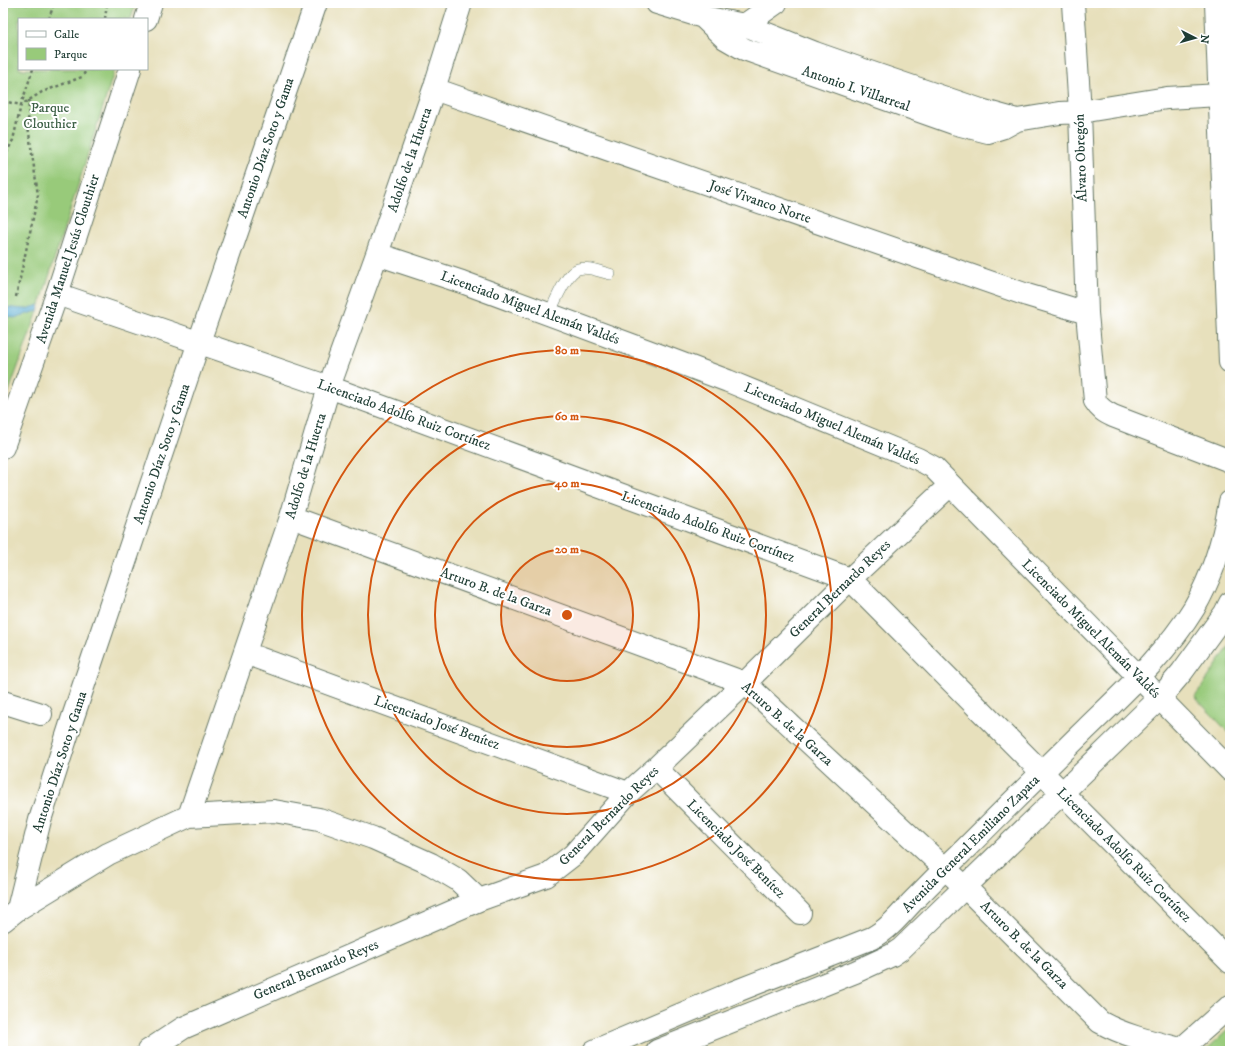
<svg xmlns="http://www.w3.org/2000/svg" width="1233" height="1054" viewBox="0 0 1233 1054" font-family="'IM FELL DW Pica',serif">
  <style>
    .green { fill: #98ca7a; stroke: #5c8457 }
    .water { fill: #51a8ce; stroke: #387281 }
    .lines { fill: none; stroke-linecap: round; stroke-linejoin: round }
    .service-casing { stroke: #657664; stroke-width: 12 }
    .minor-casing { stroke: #657664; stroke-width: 24 }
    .tertiary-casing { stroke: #657664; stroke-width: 24 }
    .path { stroke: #657664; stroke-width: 2.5; stroke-dasharray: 3 3; stroke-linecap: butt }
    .service { stroke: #fff; stroke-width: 11 }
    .minor { stroke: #fff; stroke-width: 22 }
    .tertiary { stroke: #fff; stroke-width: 22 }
    .ring { fill: none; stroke: #d45610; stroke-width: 2 }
    .labels { text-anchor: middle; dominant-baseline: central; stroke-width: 4; stroke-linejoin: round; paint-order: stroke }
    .street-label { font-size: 14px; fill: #1f3d34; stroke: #fff }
    .park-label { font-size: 14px; fill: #3d6046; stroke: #fff }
    .centre { fill: #d45610; stroke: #fff; stroke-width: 2 }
    .ring-label { font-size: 12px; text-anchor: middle; font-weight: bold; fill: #d45610; stroke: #fff; stroke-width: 4; stroke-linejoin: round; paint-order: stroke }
  </style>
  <rect width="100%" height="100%" fill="#fff"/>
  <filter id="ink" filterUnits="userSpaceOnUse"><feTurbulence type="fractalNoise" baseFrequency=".025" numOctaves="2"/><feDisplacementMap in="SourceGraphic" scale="8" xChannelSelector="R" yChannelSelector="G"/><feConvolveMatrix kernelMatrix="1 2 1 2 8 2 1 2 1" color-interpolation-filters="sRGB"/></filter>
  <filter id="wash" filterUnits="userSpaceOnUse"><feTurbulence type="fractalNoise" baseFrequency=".012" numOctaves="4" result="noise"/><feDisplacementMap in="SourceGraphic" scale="16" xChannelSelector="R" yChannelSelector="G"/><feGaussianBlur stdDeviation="0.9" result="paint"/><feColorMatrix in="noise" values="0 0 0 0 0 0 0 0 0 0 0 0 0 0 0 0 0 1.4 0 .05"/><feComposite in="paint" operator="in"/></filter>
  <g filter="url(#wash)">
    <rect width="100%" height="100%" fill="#e7e0bc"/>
    <path class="green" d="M3 3H136L131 19H19V69H115L38 311 3 408Z
      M1230 645V734L1195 697Z
      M1230 1028V1051H1205Z"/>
    <path class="water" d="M40 305 38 311 14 318 3 315V307L25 309Z"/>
  </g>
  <g filter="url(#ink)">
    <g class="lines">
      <g class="service-casing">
        <path id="service" d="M549 314C555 302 566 273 578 269 587 266 601 272 610 274"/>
      </g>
      <g class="minor-casing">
        <path id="minor" d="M657 3 703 17 745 25 815 53 875 74 981 110 1017 120
          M1073 3 1080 112 1087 313 1095 401C1100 409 1105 412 1113 416L1230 461
          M703 17 725 38 744 49 953 123 988 132 1004 127 1017 120 1060 113 1080 112 1167 98 1220 95 1230 94
          M736 31 776 3
          M434 89 1027 295 1087 313
          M377 254 462 282 659 355 728 381 918 459 933 467 1230 770
          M57 294 329 387 850 579 1230 962
          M291 517 745 683 966 888 1100 1022C1125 1036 1153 1042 1181 1049
          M245 653 628 793
          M3 702 41 714
          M656 768 800 913
          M189 816 291 517 329 387 377 254 434 89 461 3
          M18 909 40 820 72 720 199 342 316 3
          M3 921 18 909 108 854 189 816 242 813 274 811 319 819 373 838 431 864 458 880 479 900
          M148 1051 183 1028 479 900 546 876 573 855 628 793 656 768 745 683 850 579 950 485
          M1179 1051 1230 1006"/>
      </g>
      <g class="tertiary-casing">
        <path id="tertiary" d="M1216 3 1230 362
          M146 19 151 3
          M3 447 57 294 130 69
          M594 1051 734 992 872 938C888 930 900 915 912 902 928 886 943 870 959 855 1001 813 1043 771 1086 729 1124 692 1166 654 1194 608 1213 575 1224 539 1230 502
          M657 1051 855 972 892 955 901 949 1160 698 1182 672 1225 613 1230 603"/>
      </g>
      <path class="path" d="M49 19 54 3
        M105 19 107 3
        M33 69 21 105 42 92 82 77 87 69
        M3 101 21 105 13 140 3 160
        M16 297 38 195 28 126 29 100"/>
      <use href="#service" class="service"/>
      <use href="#minor" class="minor"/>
      <use href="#tertiary" class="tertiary"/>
    </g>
  </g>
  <circle cx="567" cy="615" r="66" fill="#d45610" fill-opacity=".12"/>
  <g class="ring">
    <circle cx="567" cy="615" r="66"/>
    <circle cx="567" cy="615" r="132"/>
    <circle cx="567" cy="615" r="199"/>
    <circle cx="567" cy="615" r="265"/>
  </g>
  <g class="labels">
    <g class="street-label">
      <text transform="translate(856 89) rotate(19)">Antonio I. Villarreal</text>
      <text transform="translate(266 148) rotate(-71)">Antonio Díaz Soto y Gama</text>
      <text transform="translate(1081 158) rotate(-92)">Álvaro Obregón</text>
      <text transform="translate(410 160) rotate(-71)">Adolfo de la Huerta</text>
      <text transform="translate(760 202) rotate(19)">José Vivanco Norte</text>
      <text transform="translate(68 259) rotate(-72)">Avenida Manuel Jesús Clouthier</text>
      <text transform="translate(530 308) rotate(20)">Licenciado Miguel Alemán Valdés</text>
      <text transform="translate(404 415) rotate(20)">Licenciado Adolfo Ruiz Cortínez</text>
      <text transform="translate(832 424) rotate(23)">Licenciado Miguel Alemán Valdés</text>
      <text transform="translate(162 454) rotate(-71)">Antonio Díaz Soto y Gama</text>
      <text transform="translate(306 466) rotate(-73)">Adolfo de la Huerta</text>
      <text transform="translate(708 527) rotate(20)">Licenciado Adolfo Ruiz Cortínez</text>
      <text transform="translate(840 589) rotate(-44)">General Bernardo Reyes</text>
      <text transform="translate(496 592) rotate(20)">Arturo B. de la Garza</text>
      <text transform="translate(1091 629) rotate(45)">Licenciado Miguel Alemán Valdés</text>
      <text transform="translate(437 723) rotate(20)">Licenciado José Benítez</text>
      <text transform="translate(787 724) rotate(42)">Arturo B. de la Garza</text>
      <text transform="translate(60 762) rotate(-72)">Antonio Díaz Soto y Gama</text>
      <text transform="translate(609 816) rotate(-45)">General Bernardo Reyes</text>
      <text transform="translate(971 844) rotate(-45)">Avenida General Emiliano Zapata</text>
      <text transform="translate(736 849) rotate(45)">Licenciado José Benítez</text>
      <text transform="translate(1124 855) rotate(45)">Licenciado Adolfo Ruiz Cortínez</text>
      <text transform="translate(1024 945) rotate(45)">Arturo B. de la Garza</text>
      <text transform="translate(316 970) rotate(-23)">General Bernardo Reyes</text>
    </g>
    <g class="park-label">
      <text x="50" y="108">Parque<tspan x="50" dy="16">Clouthier</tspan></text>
    </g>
  </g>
  <circle cx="567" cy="615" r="6" class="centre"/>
  <g class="ring-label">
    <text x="567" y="354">80 m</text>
    <text x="567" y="420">60 m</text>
    <text x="567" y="487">40 m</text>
    <text x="567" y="553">20 m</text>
  </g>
  <rect width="1233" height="1054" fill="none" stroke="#fff" stroke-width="16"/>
  <rect x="18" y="18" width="130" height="52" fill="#ffffff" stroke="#a5b1ae"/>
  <rect x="26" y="31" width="20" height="6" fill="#ffffff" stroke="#a5b1ae"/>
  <text x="54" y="38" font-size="12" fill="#1f3d34">Calle</text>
  <rect x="26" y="48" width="20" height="12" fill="#98ca7a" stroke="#a5b1ae"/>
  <text x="54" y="58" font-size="12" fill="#1f3d34">Parque</text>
  <g transform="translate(1195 38) rotate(96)" stroke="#ffffff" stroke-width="3" paint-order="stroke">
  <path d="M0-3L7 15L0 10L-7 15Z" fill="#1f3d34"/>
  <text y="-6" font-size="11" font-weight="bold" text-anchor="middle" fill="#1f3d34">N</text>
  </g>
</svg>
